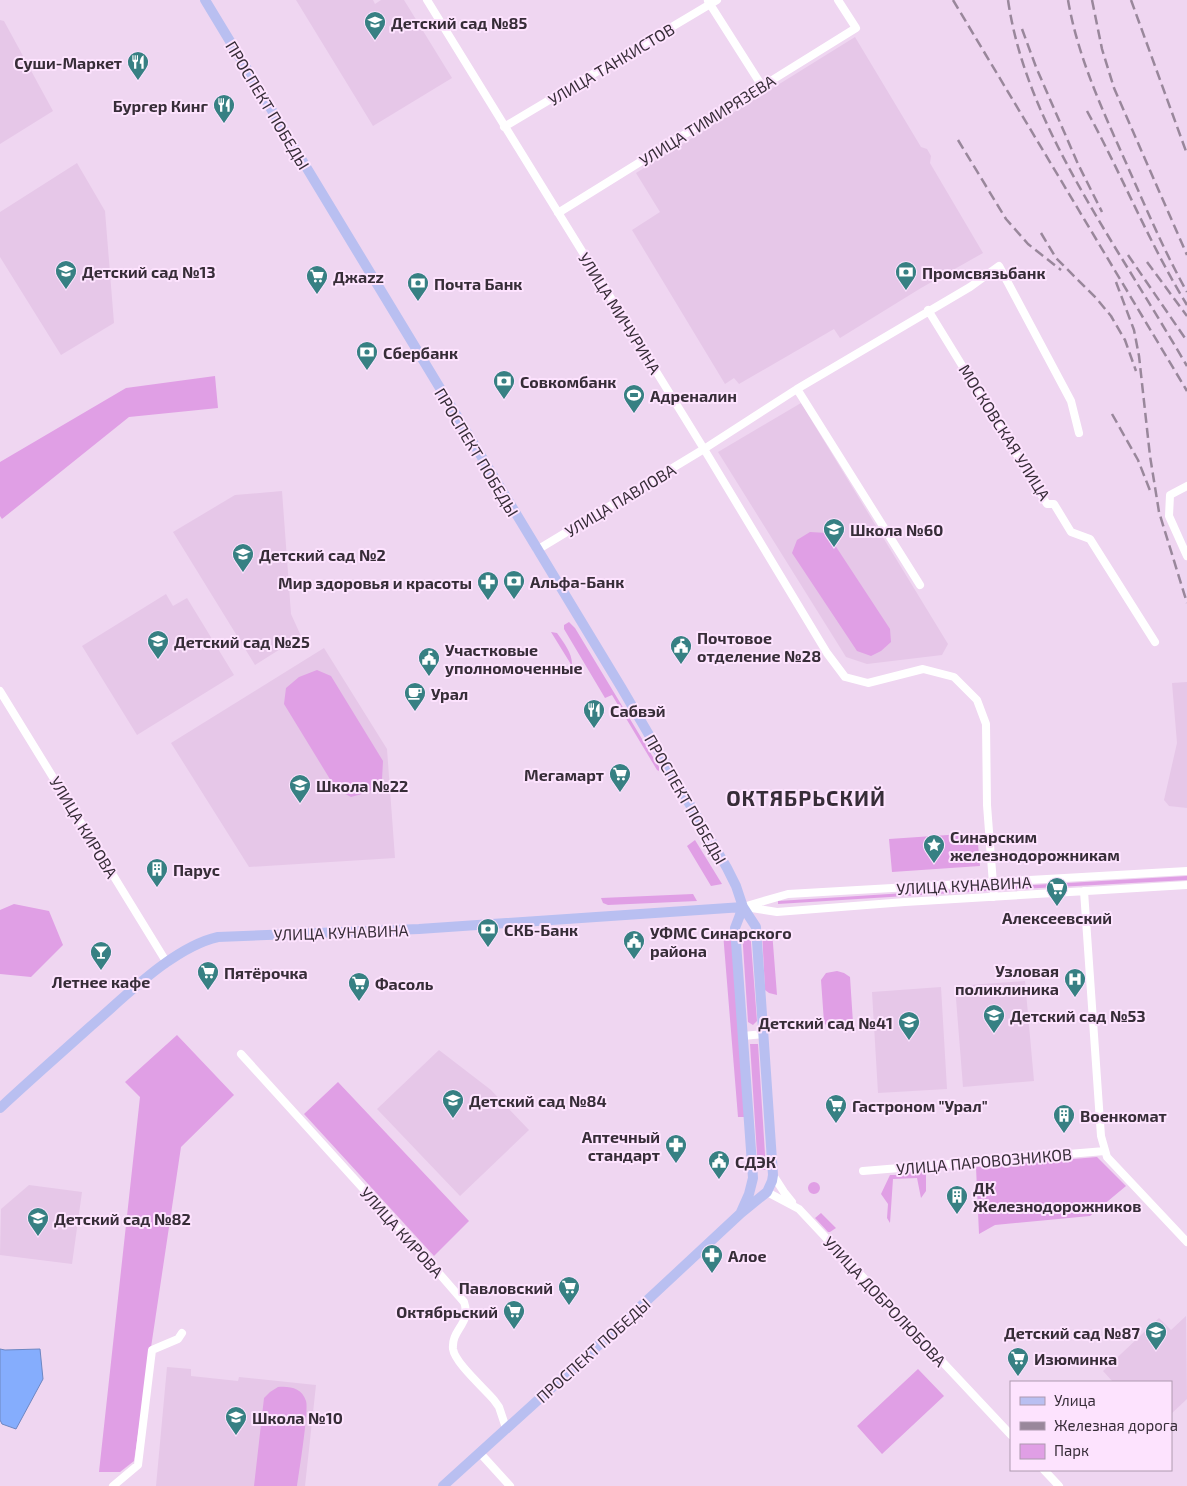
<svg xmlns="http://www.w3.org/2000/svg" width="1187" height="1486" viewBox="0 0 1187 1486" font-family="'Exo 2',sans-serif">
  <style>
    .built { fill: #e6c7e8 }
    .green { fill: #e09fe5 }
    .water { fill: #85adfd; stroke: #6e87c2 }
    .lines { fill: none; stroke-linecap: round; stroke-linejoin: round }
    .minor { stroke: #fff; stroke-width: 8 }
    .major { stroke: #b9bff1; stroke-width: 10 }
    .rail { stroke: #99879b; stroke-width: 2.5; stroke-dasharray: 10 5; stroke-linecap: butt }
    .labels { text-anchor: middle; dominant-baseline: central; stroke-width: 4; stroke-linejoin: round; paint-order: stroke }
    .poi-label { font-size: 16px; font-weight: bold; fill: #372d38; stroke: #fde3fe; text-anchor: start }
    .street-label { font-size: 16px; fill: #372d38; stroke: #fde3fe }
    .district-label { font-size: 21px; font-weight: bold; letter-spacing: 1px; fill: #372d38; stroke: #fde3fe }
  </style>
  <rect width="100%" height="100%" fill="#efd6f1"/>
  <path class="built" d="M296 0H373L375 4 381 0H404L452 78 373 126Z
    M0 20 4 21 53 111 0 144Z
    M855 37 921 147 927 149 931 156 930 163 983 253 921 288 840 338 834 329 739 384 734 378 725 384 632 230 660 212 636 173Z
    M77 163 105 211 114 323 61 355 0 257V212Z
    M801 403 948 644 942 655 867 664 846 657 718 452Z
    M282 491 291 614 301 636 255 665 173 532 235 495Z
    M166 594 173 606 187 598 234 675 137 735 82 646Z
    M324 648 387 749 395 858 249 867 171 743Z
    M1187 682V808L1169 806 1164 800 1177 743 1172 683Z
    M1025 981 1034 1081 963 1087 955 986Z
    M941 987 947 1089 878 1093 872 992Z
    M439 1050 491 1090 529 1130 460 1196 377 1109Z
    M29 1185 82 1192 72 1264 0 1255 1 1209Z
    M1186 1316 1187 1399 1171 1414V1382H1113L1103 1371 1159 1318 1171 1330Z
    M167 1367 191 1369V1376L238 1381 239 1377 316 1385 305 1486H156Z"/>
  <path class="green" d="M215 376 218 408 129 417 2 519 0 516V462L126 388Z
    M810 532 827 533 890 629 891 642 881 651 871 656 857 651 792 553 797 540Z
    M569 622 575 628 659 767V771L657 770 612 695 605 698 564 629V625Z
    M551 632 557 633C564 643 573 654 572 666Z
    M317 670 331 676 383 761 382 780 369 792 351 797 336 789 284 704 286 688 299 677Z
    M977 833 980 866 892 872 889 839Z
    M695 840 722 884 711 886 687 846Z
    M1187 876V880L1000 890 999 889 1000 887Z
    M985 888 987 889 986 891 778 904V901Z
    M693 894 697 901 608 905 603 903 601 898Z
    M14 904 49 911 63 945 31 977 0 974V910Z
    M750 930 757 1021 753 1025 748 1022 742 931Z
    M762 931H772L777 995 769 993 765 990Z
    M723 933H732L745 1117H738Z
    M837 971 844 973 850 977 853 1023C846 1029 836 1028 827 1027L824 1022 821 980 826 973Z
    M177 1035 234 1095 181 1147 134 1461 120 1472H99L140 1097 125 1082Z
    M750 1044H758L766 1170H758Z
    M338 1082 469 1221 434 1256 304 1114Z
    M1097 1157 1126 1186 1090 1216 995 1225 979 1234 976 1167Z
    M926 1170V1191L921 1198 917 1178 893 1179 890 1223 887 1218 888 1204 881 1194 890 1175H901L905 1171Z
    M808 1188a6 6 0 1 1 12 0a6 6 0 1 1-12 0Z
    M821 1213 836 1228 830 1232H828L815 1218Z
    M918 1369 944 1396 882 1454 857 1426Z
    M278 1387C290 1386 302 1388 306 1401 309 1410 299 1472 297 1486H254L264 1398 270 1392Z"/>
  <path class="water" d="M0 1349 5 1350 40 1349 43 1379 16 1429 2 1424 0 1420Z"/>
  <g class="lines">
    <path class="minor" d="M427 0 704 449 827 653 845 677 868 683 923 669 954 677 977 700 986 724 987 805 994 897
      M708 1 762 86
      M504 127 717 0
      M558 213 856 28 838 0
      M928 310 1047 504H1054L1071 532 1090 539 1155 642
      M797 389 920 585
      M1187 486 1170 495 1169 516 1187 556
      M537 550 704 449 797 389 970 287 999 266 1071 401 1079 433
      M0 691 167 963
      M1084 891 1101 1136 1107 1157 1187 1242
      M743 907 788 894 1187 871
      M745 907 777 912 905 902 1187 885
      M743 1036 764 1034
      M241 1054 417 1248 464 1302C472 1324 451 1329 453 1349 455 1363 484 1388 494 1400L499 1407 506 1428
      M863 1171 1105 1151
      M773 1175 784 1192 792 1202
      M767 1192 799 1209 1011 1435
      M480 1453 510 1486
      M1044 1470 1059 1486
      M113 1486 138 1465 152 1350 178 1339 182 1333"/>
    <path class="major" d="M205 0 621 687 727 868 736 886 743 907 756 927 773 1175 772 1181 767 1192 741 1213 612 1333 443 1486
      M0 1108C30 1080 61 1053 91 1026 125 997 173 947 218 937L419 929 743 907
      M741 1212 749 1194 753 1178 735 928 743 907"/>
    <path class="rail" d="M953 0 1187 391
      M1008 0C1021 90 1070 173 1116 249 1140 288 1164 327 1187 366
      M1068 0C1078 58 1103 111 1127 165 1146 208 1164 251 1187 292
      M1092 0 1102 49 1114 88 1187 255
      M1131 0 1187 154
      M1022 29 1036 67 1078 164 1102 212
      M1087 111C1122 175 1149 243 1187 305
      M958 140 1006 219 1028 244 1061 270
      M1041 233 1056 258 1096 298 1111 316 1125 340 1136 371
      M1128 255 1187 341
      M1147 262 1187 316
      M1116 282 1134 330 1139 356 1150 456 1159 512 1187 603
      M1112 414 1138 460 1151 493"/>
  </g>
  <defs>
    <g id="school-pin" transform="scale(1.125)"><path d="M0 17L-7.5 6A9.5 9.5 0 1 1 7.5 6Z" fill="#378083" stroke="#fde3fe"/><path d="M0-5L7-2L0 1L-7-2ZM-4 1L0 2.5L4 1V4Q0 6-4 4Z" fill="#fff"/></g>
    <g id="restaurant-pin" transform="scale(1.125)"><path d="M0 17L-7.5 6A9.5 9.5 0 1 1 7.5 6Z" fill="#378083" stroke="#fde3fe"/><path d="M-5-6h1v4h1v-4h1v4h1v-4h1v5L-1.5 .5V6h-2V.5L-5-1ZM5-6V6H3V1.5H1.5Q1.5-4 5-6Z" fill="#fff"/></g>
    <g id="bank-pin" transform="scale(1.125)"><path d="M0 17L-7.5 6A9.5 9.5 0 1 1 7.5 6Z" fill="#378083" stroke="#fde3fe"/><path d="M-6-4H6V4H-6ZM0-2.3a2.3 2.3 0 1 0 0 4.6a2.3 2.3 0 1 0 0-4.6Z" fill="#fff"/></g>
    <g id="supermarket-pin" transform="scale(1.125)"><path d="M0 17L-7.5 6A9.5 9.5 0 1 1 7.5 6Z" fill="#378083" stroke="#fde3fe"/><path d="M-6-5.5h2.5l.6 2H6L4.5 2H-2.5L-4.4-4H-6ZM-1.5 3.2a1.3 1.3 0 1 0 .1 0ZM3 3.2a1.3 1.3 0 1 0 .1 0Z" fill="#fff"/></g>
    <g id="stadium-pin" transform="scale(1.125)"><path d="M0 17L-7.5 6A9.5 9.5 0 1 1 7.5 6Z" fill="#378083" stroke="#fde3fe"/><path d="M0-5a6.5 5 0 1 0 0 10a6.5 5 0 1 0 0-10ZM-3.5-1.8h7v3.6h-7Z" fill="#fff"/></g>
    <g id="pharmacy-pin" transform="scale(1.125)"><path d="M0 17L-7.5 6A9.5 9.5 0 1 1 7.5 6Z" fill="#378083" stroke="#fde3fe"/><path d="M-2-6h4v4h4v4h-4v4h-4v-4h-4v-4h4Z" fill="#fff"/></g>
    <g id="civic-pin" transform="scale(1.125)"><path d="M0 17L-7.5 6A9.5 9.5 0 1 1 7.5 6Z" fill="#378083" stroke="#fde3fe"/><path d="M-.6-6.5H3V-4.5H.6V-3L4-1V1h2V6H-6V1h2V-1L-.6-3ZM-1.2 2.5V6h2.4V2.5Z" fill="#fff"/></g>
    <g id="cafe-pin" transform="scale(1.125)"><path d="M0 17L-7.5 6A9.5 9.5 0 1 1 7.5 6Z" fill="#378083" stroke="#fde3fe"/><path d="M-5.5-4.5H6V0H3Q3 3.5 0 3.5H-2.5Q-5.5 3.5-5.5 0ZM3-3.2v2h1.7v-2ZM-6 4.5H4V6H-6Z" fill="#fff"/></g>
    <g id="sight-pin" transform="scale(1.125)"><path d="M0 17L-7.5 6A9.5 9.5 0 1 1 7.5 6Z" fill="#378083" stroke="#fde3fe"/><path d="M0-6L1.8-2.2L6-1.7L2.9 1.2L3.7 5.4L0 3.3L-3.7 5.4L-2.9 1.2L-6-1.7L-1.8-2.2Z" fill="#fff"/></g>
    <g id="building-pin" transform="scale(1.125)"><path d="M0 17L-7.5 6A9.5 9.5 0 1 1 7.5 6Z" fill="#378083" stroke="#fde3fe"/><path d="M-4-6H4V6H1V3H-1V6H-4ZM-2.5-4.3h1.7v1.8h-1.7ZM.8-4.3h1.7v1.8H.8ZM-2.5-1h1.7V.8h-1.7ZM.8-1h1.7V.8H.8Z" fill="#fff"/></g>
    <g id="bar-pin" transform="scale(1.125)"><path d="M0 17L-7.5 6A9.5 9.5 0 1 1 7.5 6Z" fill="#378083" stroke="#fde3fe"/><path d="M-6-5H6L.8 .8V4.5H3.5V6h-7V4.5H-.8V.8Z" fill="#fff"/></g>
    <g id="hospital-pin" transform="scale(1.125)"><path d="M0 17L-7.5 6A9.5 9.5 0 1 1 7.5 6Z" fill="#378083" stroke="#fde3fe"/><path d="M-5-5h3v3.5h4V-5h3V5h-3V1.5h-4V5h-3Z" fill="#fff"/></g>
  </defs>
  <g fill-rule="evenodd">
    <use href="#school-pin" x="375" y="22"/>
    <use href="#restaurant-pin" x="138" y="62"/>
    <use href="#restaurant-pin" x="224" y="105"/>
    <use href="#school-pin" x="66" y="271"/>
    <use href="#bank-pin" x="906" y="272"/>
    <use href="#supermarket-pin" x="317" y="276"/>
    <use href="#bank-pin" x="418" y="283"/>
    <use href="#bank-pin" x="367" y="352"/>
    <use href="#bank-pin" x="504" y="381"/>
    <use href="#stadium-pin" x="634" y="395"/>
    <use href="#school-pin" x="834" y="529"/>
    <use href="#school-pin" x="243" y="554"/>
    <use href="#bank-pin" x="514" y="581"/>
    <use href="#pharmacy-pin" x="488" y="582"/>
    <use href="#school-pin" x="158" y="641"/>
    <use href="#civic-pin" x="681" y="646"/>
    <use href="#civic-pin" x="429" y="658"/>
    <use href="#cafe-pin" x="415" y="693"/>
    <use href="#restaurant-pin" x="594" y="710"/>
    <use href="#supermarket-pin" x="620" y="774"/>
    <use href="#school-pin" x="300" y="785"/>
    <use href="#sight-pin" x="934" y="845"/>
    <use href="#building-pin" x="157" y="869"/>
    <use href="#supermarket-pin" x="1057" y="888"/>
    <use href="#bank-pin" x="488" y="929"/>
    <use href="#civic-pin" x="634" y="941"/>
    <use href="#bar-pin" x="101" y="952"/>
    <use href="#supermarket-pin" x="208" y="972"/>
    <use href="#hospital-pin" x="1075" y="979"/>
    <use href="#supermarket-pin" x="359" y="983"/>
    <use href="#school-pin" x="994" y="1015"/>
    <use href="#school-pin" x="909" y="1022"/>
    <use href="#school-pin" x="453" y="1100"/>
    <use href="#supermarket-pin" x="836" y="1105"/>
    <use href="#building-pin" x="1064" y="1115"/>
    <use href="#pharmacy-pin" x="676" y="1145"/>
    <use href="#civic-pin" x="719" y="1161"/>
    <use href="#building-pin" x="957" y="1196"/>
    <use href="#school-pin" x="38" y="1218"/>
    <use href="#pharmacy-pin" x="712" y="1255"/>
    <use href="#supermarket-pin" x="569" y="1287"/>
    <use href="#supermarket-pin" x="514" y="1311"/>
    <use href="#school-pin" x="1156" y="1332"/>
    <use href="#supermarket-pin" x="1018" y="1358"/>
    <use href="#school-pin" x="236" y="1417"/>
  </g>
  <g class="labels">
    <g class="poi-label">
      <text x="391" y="22">Детский сад №85</text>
      <text x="122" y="62" text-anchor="end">Суши-Маркет</text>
      <text x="208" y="105" text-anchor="end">Бургер Кинг</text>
      <text x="82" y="271">Детский сад №13</text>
      <text x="922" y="272">Промсвязьбанк</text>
      <text x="333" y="276">Джаzz</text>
      <text x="434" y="283">Почта Банк</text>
      <text x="383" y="352">Сбербанк</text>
      <text x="520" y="381">Совкомбанк</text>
      <text x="650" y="395">Адреналин</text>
      <text x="850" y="529">Школа №60</text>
      <text x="259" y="554">Детский сад №2</text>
      <text x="530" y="581">Альфа-Банк</text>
      <text x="472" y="582" text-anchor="end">Мир здоровья и красоты</text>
      <text x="697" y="637">Почтовое<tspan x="697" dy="18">отделение №28</tspan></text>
      <text x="174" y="641">Детский сад №25</text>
      <text x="445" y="649">Участковые<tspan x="445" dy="18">уполномоченные</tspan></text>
      <text x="431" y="693">Урал</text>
      <text x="610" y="710">Сабвэй</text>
      <text x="604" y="774" text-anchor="end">Мегамарт</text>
      <text x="316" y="785">Школа №22</text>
      <text x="950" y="836">Синарским<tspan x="950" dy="18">железнодорожникам</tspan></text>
      <text x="173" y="869">Парус</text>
      <text x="1057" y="917" text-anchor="middle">Алексеевский</text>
      <text x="504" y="929">СКБ-Банк</text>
      <text x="650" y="932">УФМС Синарского<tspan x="650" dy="18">района</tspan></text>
      <text x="1059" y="970" text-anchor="end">Узловая<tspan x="1059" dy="18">поликлиника</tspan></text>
      <text x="224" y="972">Пятёрочка</text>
      <text x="101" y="981" text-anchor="middle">Летнее кафе</text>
      <text x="375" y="983">Фасоль</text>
      <text x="1010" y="1015">Детский сад №53</text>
      <text x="893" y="1022" text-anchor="end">Детский сад №41</text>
      <text x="469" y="1100">Детский сад №84</text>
      <text x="852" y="1105">Гастроном "Урал"</text>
      <text x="1080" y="1115">Военкомат</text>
      <text x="660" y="1136" text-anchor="end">Аптечный<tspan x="660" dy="18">стандарт</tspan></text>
      <text x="735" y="1161">СДЭК</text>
      <text x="973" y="1187">ДК<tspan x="973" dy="18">Железнодорожников</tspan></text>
      <text x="54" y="1218">Детский сад №82</text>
      <text x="728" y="1255">Алое</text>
      <text x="553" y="1287" text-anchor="end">Павловский</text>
      <text x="498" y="1311" text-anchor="end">Октябрьский</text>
      <text x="1140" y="1332" text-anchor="end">Детский сад №87</text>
      <text x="1034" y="1358">Изюминка</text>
      <text x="252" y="1417">Школа №10</text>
    </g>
    <g class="street-label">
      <text transform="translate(611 64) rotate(-31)">УЛИЦА ТАНКИСТОВ</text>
      <text transform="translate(268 105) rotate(59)">ПРОСПЕКТ ПОБЕДЫ</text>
      <text transform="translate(707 120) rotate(-32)">УЛИЦА ТИМИРЯЗЕВА</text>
      <text transform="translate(620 313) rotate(58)">УЛИЦА МИЧУРИНА</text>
      <text transform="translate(1005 432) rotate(58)">МОСКОВСКАЯ УЛИЦА</text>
      <text transform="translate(477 452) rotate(59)">ПРОСПЕКТ ПОБЕДЫ</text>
      <text transform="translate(620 500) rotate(-31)">УЛИЦА ПАВЛОВА</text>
      <text transform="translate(686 799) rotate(60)">ПРОСПЕКТ ПОБЕДЫ</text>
      <text transform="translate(84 827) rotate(59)">УЛИЦА КИРОВА</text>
      <text transform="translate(964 885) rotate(-3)">УЛИЦА КУНАВИНА</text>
      <text transform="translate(341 932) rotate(-2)">УЛИЦА КУНАВИНА</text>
      <text transform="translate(984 1161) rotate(-5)">УЛИЦА ПАРОВОЗНИКОВ</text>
      <text transform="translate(402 1232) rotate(48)">УЛИЦА КИРОВА</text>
      <text transform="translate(885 1301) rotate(47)">УЛИЦА ДОБРОЛЮБОВА</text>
      <text transform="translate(593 1350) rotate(-42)">ПРОСПЕКТ ПОБЕДЫ</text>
    </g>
    <g class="district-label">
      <text x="806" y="797">ОКТЯБРЬСКИЙ</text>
    </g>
  </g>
  <rect x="1010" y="1381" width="162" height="90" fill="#fde3fe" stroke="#ae9aaf"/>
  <rect x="1020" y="1397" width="25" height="8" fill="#b9bff1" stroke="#ae9aaf"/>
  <text x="1054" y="1406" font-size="15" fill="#372d38">Улица</text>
  <rect x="1020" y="1422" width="25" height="8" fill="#99879b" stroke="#ae9aaf"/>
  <text x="1054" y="1431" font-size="15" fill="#372d38">Железная дорога</text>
  <rect x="1020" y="1444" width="25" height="15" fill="#e09fe5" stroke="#ae9aaf"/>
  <text x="1054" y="1456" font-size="15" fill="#372d38">Парк</text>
</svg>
